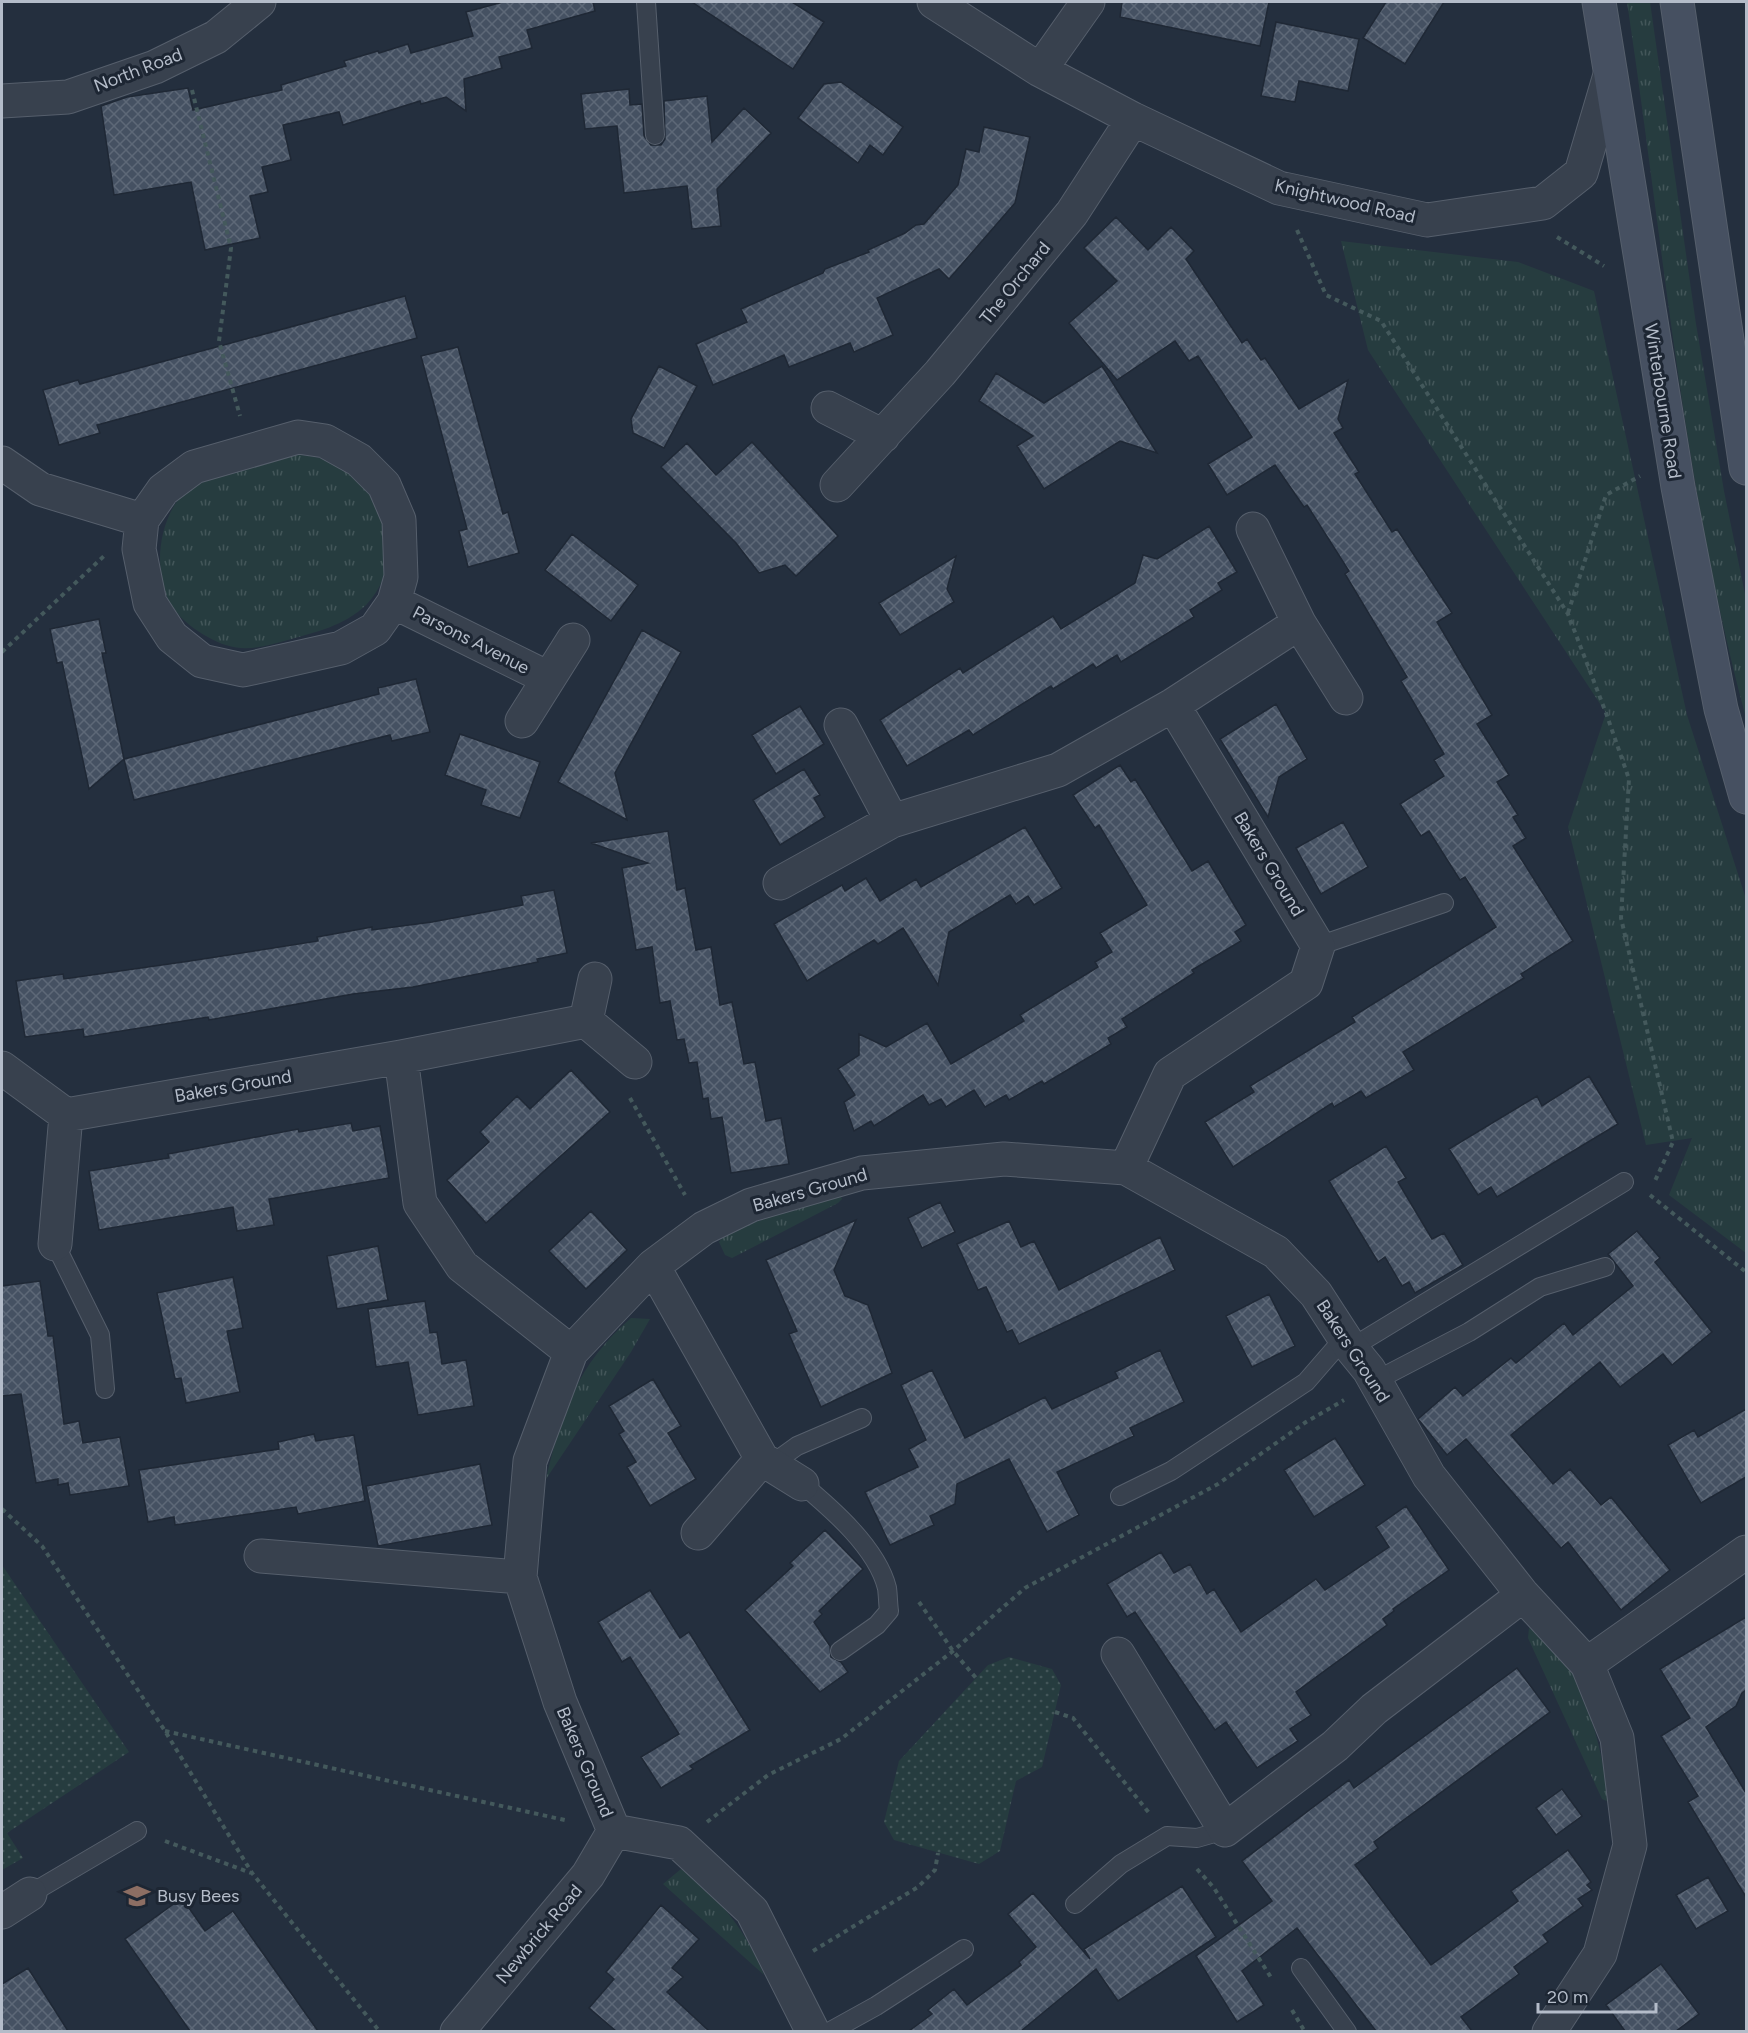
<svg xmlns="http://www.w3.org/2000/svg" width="1748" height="2033" viewBox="0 0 1748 2033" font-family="Figtree,sans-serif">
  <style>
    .grass { fill: url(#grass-tufts) }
    .park { fill: url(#park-dots) }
    .building { fill: url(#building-cross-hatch); stroke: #1f2835; stroke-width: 1.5 }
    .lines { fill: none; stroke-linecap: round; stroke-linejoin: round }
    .lane-casing { stroke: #565f6c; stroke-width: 20 }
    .street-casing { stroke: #565f6c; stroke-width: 35 }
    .secondary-casing { stroke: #565f6c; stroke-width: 35 }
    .path { stroke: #44595c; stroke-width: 4; stroke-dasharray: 4.5 4.5; stroke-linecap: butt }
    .lane { stroke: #38414e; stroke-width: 18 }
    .street { stroke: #38414e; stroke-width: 33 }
    .secondary { stroke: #465061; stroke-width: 33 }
    .labels { text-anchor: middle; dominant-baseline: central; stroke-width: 6; stroke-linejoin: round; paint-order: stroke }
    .street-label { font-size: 18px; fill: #b4bcc9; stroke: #1d2633 }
    .poi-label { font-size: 18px; fill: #b4bcc9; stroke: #1d2633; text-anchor: start }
  </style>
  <defs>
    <pattern id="grass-tufts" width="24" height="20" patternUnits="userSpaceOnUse" patternTransform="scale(1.5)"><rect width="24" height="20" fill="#263c3f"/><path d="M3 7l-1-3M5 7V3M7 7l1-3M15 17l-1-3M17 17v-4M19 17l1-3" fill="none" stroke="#435659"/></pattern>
    <pattern id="park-dots" width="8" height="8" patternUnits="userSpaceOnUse" patternTransform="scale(1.5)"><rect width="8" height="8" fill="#263c3f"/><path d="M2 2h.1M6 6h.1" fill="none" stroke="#435659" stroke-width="1.8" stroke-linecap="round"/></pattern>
    <pattern id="building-cross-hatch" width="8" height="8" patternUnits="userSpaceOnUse" patternTransform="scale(1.5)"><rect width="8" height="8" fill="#455162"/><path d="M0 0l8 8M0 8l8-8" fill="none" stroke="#5d6877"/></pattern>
  </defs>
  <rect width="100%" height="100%" fill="#242f3e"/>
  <path class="grass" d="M1627 2H1650L1696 324 1724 491 1746 599V718C1683 485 1663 240 1627 2Z
    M1341 241 1518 262 1594 291 1687 715 1746 899V1253L1669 1195 1692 1138 1646 1145 1568 827 1606 713 1368 350Z
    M290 454C319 456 353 463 371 488 396 522 396 575 366 605 344 626 316 632 288 640 256 649 236 654 206 636 190 627 172 612 166 594 151 554 164 495 207 476 232 465 264 461 290 454Z
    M841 1196 842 1199 838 1203 732 1258 725 1255 719 1242C730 1225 818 1203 841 1196Z
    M631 1318 650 1319 631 1352 546 1479C562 1411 577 1365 631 1318Z
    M1529 1628C1581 1651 1603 1750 1609 1802L1602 1799 1528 1638Z
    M681 1869C720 1897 746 1931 764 1975L663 1884Z"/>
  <path class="park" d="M2 1565 129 1752 7 1833 23 1858 2 1870Z
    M1009 1657 1052 1669 1061 1685 1042 1767 1016 1781 1000 1851 979 1864 894 1840 884 1822 899 1761 988 1665Z"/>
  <path class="building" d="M503 2H593L595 11 527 30 532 48 499 57 502 68 464 79 466 111 446 97 421 104 420 101 343 125 339 112 283 125 291 160 262 167 268 192 250 196 260 238 205 250 191 182 114 195 101 106 127 97 188 88 193 110 282 90 281 85 346 66 344 61 378 51 379 53 408 44 411 53 473 36 466 12Z
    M692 2H792L824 22 793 69Z
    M1122 2H1269L1260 46 1120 17Z
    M1386 2H1444L1405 64 1363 38Z
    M1276 22 1359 39 1348 91 1299 81 1295 102 1261 96Z
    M841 82 903 127 883 155 870 145 858 163 798 118 824 84Z
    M629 89 630 105 642 104 644 136 651 145H661L665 139 664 101 707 96 712 142 744 108 771 133 717 189 721 226 692 229 687 186 624 193 617 126 585 129 581 94Z
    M984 127 1030 137 1015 203 949 279 939 269 877 298 893 335 854 352 850 343 789 367 784 355 713 385 696 344 747 322 741 309 823 273 825 269 869 252 868 250 905 233 916 225 924 224 958 185 966 149 979 152Z
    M1116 217 1148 250 1171 227 1194 251 1186 259 1242 343 1247 339 1261 360 1265 358 1299 409 1348 380 1338 419 1343 428 1334 433 1359 472 1355 474 1392 532 1397 529 1452 613 1437 622 1492 715 1477 724 1509 775 1497 782 1518 815 1513 817 1526 838 1513 846 1573 941 1521 974 1524 978 1403 1052 1414 1070 1366 1098 1361 1091 1334 1107 1332 1103 1233 1167 1205 1122 1254 1092 1250 1086 1355 1022 1352 1017 1496 927 1465 877 1460 880 1429 831 1421 836 1400 804 1444 776 1434 760 1444 754 1401 681 1407 677 1345 574 1349 571 1307 505 1304 507 1275 465 1227 495 1208 464 1252 437 1198 356 1189 361 1175 341 1117 380 1069 323 1117 281 1084 248Z
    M405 296 417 338 97 425 100 433 59 445 43 390 78 380 80 384Z
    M458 347 503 514 508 512 519 553 468 567 459 531 467 529 421 356Z
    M659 366 697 386 664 448 633 433 631 419Z
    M1102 366 1157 453 1120 441 1044 489 1017 446 1033 436 979 401 996 373 1044 403Z
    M752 442 838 536 796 576 785 565 759 573 736 543 661 467 687 443 716 475Z
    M1209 526 1237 572 1218 583 1222 590 1190 610 1194 617 1121 662 1117 655 1096 668 1093 664 1053 689 1051 686 973 735 969 730 907 766 880 720 960 668 963 673 1053 616 1061 629 1135 583 1143 555 1157 559Z
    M572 534 638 585 611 621 545 570Z
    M956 556 947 589 954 602 900 635 879 603Z
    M99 619 106 653H102L124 759 379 694 378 688 416 679 430 732 392 741 390 735 134 800 124 759 89 789 62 662 57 663 50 629Z
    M642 630 681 652 615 773 627 820 558 782Z
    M1276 704 1307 759 1279 777 1268 817 1220 739Z
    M800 706 824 744 776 774 752 735Z
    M460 734 540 762 520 818 481 805 486 790 445 775Z
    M1120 765 1131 782 1135 779 1192 871 1208 861 1246 925 1235 932 1241 941 1192 970 1194 973 1122 1019 1127 1027 1108 1038 1111 1044 1044 1084 1042 1081 1009 1100 1006 1095 985 1107 974 1090 946 1107 941 1099 929 1105 923 1095 874 1126 871 1121 854 1131 844 1102 855 1095 838 1069 859 1055V1034L886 1047 927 1023 951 1064 1024 1021 1020 1015 1098 967 1095 962 1112 952 1100 933 1147 905 1099 825 1095 828 1073 795Z
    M804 769 820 795 814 798 825 817 780 845 753 800Z
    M1343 822 1368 867 1321 894 1296 848Z
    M1025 827 1062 888 1034 905 1028 896 1016 904 1010 895 949 932 938 985 903 928 878 944 874 940 807 981 774 924 842 885 845 891 866 878 880 901 916 879 921 887Z
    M668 831 677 890 685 888 696 950 711 947 720 1005 732 1002 744 1064 755 1062 766 1121 781 1118 789 1164 731 1173 722 1117 711 1119 708 1098 703 1099 697 1062 689 1063 684 1039 677 1040 670 1001 660 1003 652 947 636 950 622 868 648 863 591 843Z
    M554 890 567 953 537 959 538 962 413 987 353 994 209 1020 208 1017 84 1037 83 1029 25 1037 16 981 63 974 64 979 190 961 318 941 317 937 372 927V930L432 922 523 905 521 896Z
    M571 1070 610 1112 486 1223 447 1180 489 1142 480 1132 517 1096 530 1109Z
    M1589 1076 1618 1124 1497 1197 1491 1187 1478 1195 1449 1149 1537 1096 1542 1106Z
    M351 1123 353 1131 380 1126 389 1178 269 1199 274 1225 237 1231 233 1207 99 1230 89 1171 169 1158 168 1154 298 1129 299 1132Z
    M1386 1146 1406 1178 1398 1182 1432 1239 1444 1233 1463 1265 1415 1293 1409 1282 1402 1286 1385 1257 1378 1262 1329 1181Z
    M940 1202 955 1232 922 1248 908 1218Z
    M591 1211 627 1250 586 1289 549 1251Z
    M856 1220 834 1270 845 1296 868 1305 892 1373 821 1407 789 1334 797 1331 766 1260Z
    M1009 1221 1021 1247 1034 1241 1059 1290 1160 1237 1175 1270 1019 1344 1012 1330 1007 1332 986 1287 978 1290 957 1244Z
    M1637 1231 1660 1258 1655 1262 1712 1332 1672 1365 1663 1354 1620 1387 1600 1362 1511 1435 1553 1484 1570 1469 1601 1505 1611 1497 1670 1570 1621 1610 1568 1542 1561 1548 1466 1439 1447 1455 1418 1419 1455 1387 1463 1396 1511 1358 1516 1363 1564 1323 1573 1335 1633 1286 1608 1254Z
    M378 1246 388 1300 337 1309 327 1256Z
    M233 1277 243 1328 227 1331 240 1392 186 1403 181 1378 175 1379 157 1293Z
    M40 1281 48 1336H53L64 1424 79 1421 83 1443 120 1437 129 1486 70 1495 68 1483 58 1485V1479L36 1483 21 1394 2 1396V1286Z
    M1269 1294 1295 1346 1252 1367 1226 1316Z
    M425 1301 430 1333 437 1332 442 1364 466 1360 474 1406 418 1415 408 1362 376 1367 368 1309Z
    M1160 1350 1184 1402 1130 1428 1134 1436 1057 1472 1079 1515 1047 1532 1009 1459 957 1484 955 1504 930 1516 934 1525 890 1545 865 1492 918 1467 909 1449 926 1440 901 1385 932 1370 965 1438 1045 1397 1052 1409 1118 1378 1115 1372Z
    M653 1379 681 1426 668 1433 696 1479 650 1506 627 1467 636 1462 619 1434 624 1431 609 1406Z
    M1746 1409V1477L1701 1503 1668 1445 1694 1430 1698 1437Z
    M314 1434 316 1441 354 1435 365 1501 298 1514 296 1507 175 1525 174 1517 148 1522 139 1470 279 1449 278 1442Z
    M1335 1438 1365 1485 1314 1517 1284 1470Z
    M480 1464 492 1525 378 1546 366 1486Z
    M1406 1506 1449 1570 1393 1609 1394 1611 1383 1619 1387 1625 1296 1692 1311 1715 1290 1729 1298 1741 1257 1768 1226 1722 1215 1730 1135 1612 1127 1617 1107 1584 1161 1552 1174 1573 1190 1564 1207 1594 1214 1589 1241 1632 1316 1579 1325 1590 1389 1547 1376 1527Z
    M825 1530 863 1569 819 1611 822 1614 814 1622 830 1646 831 1657 841 1662 848 1672 820 1692 745 1610 793 1566 790 1563Z
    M650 1590 680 1638 689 1632 750 1730 690 1766 693 1769 661 1788 641 1757 679 1734 630 1657 622 1662 598 1622Z
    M1746 1617V1690L1742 1693 1736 1706 1706 1727 1746 1793V1897L1688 1802 1698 1796 1661 1736 1690 1718 1660 1669Z
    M1517 1668 1550 1712 1374 1842 1378 1848 1355 1865 1431 1965 1518 1901 1511 1891 1568 1850 1591 1882 1587 1885 1592 1890 1578 1899 1583 1906 1543 1935 1548 1942 1514 1967 1519 1974 1461 2017 1472 2031H1376L1297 1928 1242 1971 1264 2005 1237 2022 1196 1956 1272 1901 1242 1861 1349 1780 1354 1788Z
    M1562 1789 1582 1816 1556 1835 1536 1808Z
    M1708 1877 1728 1911 1696 1929 1676 1895Z
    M1182 1886 1216 1937 1118 2001 1096 1969 1021 2031H909L932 2014 928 2010 954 1989 967 2005 1021 1965 1019 1962 1036 1947 1008 1914 1033 1893 1090 1959 1084 1949Z
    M182 1898 205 1931 233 1911 318 2031H190L125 1939Z
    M661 1905 699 1939 672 1968 683 1977 667 1992 709 2031H616L589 2008 614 1979 606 1972Z
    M1661 1964 1699 2014 1676 2031H1625L1606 2005Z
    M28 1968 68 2031H2V1984Z"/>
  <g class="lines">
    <g class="lane-casing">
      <path id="lane" d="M646 2 655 135
        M1318 946 1444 903
        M55 1244 100 1335 105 1389
        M1351 1348 1624 1182
        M1375 1381 1469 1332 1540 1287 1605 1267
        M772 1464 797 1446 862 1418
        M802 1484C832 1509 877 1548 887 1588 888 1595 888 1604 889 1611L877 1625 840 1651
        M1120 1496 1171 1471 1306 1382 1345 1337
        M30 1894 137 1831
        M1075 1904 1121 1864 1167 1836 1197 1838 1225 1830
        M1301 1968 1347 2032
        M829 2032 876 2006 964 1949"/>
    </g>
    <g class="street-casing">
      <path id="street" d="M934 2 1040 70 1133 119 1279 188 1427 220 1543 203 1581 173 1610 75
        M1040 70 1088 2
        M2 101 68 97 155 67 216 37 259 2
        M828 408 883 436
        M298 437 325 441 359 460 384 485 399 520 401 577 394 602 375 629 341 648 243 670 202 661 172 637 150 603 139 549 142 520 163 490 194 467Z
        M2 463 40 489 142 520
        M837 485 940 373 1072 213 1133 119
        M1253 529 1299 623 1346 698
        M394 602 548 678
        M522 721 573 640
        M892 821 1058 770 1173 705 1299 623
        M780 883 892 821 841 725
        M595 979 586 1021 635 1062
        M401 1057 420 1203 462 1266 571 1352
        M2 1068 66 1115 55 1244
        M66 1115 401 1057 586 1021
        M1126 1168 1170 1074 1306 983 1318 946 1173 705
        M653 1266 762 1459 802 1484
        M698 1533 762 1459
        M261 1556 520 1577
        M1118 1654 1225 1830 1335 1746 1374 1709 1523 1595
        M1587 1664 1746 1552
        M614 1831 560 1702 520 1577 530 1461 571 1352 653 1266 704 1228 751 1205 862 1173 1004 1159 1126 1168 1276 1252 1316 1294 1351 1348 1369 1370 1429 1476 1523 1595 1587 1664 1617 1738 1630 1845 1600 1954 1549 2032
        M614 1831 679 1843 752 1911 813 2032
        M2 1912 30 1894
        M457 2032 588 1875 614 1831"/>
    </g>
    <g class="secondary-casing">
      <path id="secondary" d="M1599 2 1678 487 1721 709 1746 797
        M1677 2 1746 468"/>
    </g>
    <path class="path" d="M192 90 231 248 219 341 240 416
      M1297 230 1326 295 1381 321 1568 614 1606 713 1629 779 1621 918 1673 1142 1654 1183
      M1557 237 1604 266
      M1568 613 1606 495 1640 476
      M2 652 104 556
      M630 1098 685 1195
      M1650 1195 1746 1272
      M2 1509 42 1546 165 1731 252 1873 380 2032
      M919 1602 953 1651 976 1678
      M1055 1712 1073 1718 1149 1813
      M165 1731 569 1821
      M707 1822 768 1775 841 1739 953 1651 1025 1588 1218 1484 1306 1422 1344 1400
      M165 1841 251 1873
      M1197 1869 1214 1888 1272 1979
      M813 1951 918 1887 935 1870 938 1853
      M1292 2010 1305 2032"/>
    <use href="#lane" class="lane"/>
    <use href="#street" class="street"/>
    <use href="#secondary" class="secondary"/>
  </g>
  <defs>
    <g id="school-bare" transform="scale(2.07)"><path d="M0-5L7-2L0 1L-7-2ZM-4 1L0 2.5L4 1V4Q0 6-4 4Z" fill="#8d6e63" stroke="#1d2633" stroke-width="2.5" paint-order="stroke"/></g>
  </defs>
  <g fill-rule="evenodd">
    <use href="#school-bare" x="137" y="1896"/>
  </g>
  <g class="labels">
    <g class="street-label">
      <text transform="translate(138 70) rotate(-21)">North Road</text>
      <text transform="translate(1345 201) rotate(13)">Knightwood Road</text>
      <text transform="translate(1015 283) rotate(-51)">The Orchard</text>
      <text transform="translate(1663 401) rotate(81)">Winterbourne Road</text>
      <text transform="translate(471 640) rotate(27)">Parsons Avenue</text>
      <text transform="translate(1269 864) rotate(59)">Bakers Ground</text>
      <text transform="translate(233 1086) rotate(-10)">Bakers Ground</text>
      <text transform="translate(810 1190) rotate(-16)">Bakers Ground</text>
      <text transform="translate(1353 1351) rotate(57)">Bakers Ground</text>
      <text transform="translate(585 1762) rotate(67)">Bakers Ground</text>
      <text transform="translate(539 1934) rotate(-50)">Newbrick Road</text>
    </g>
    <g class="poi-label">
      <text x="157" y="1896">Busy Bees</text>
    </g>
  </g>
  <rect width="1748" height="2033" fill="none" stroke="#b4bcc9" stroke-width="6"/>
  <path d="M1538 2003v9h118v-9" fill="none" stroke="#b4bcc9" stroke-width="3"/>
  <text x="1547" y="2003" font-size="18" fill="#b4bcc9" stroke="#1d2633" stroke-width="4.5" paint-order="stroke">20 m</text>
</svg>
